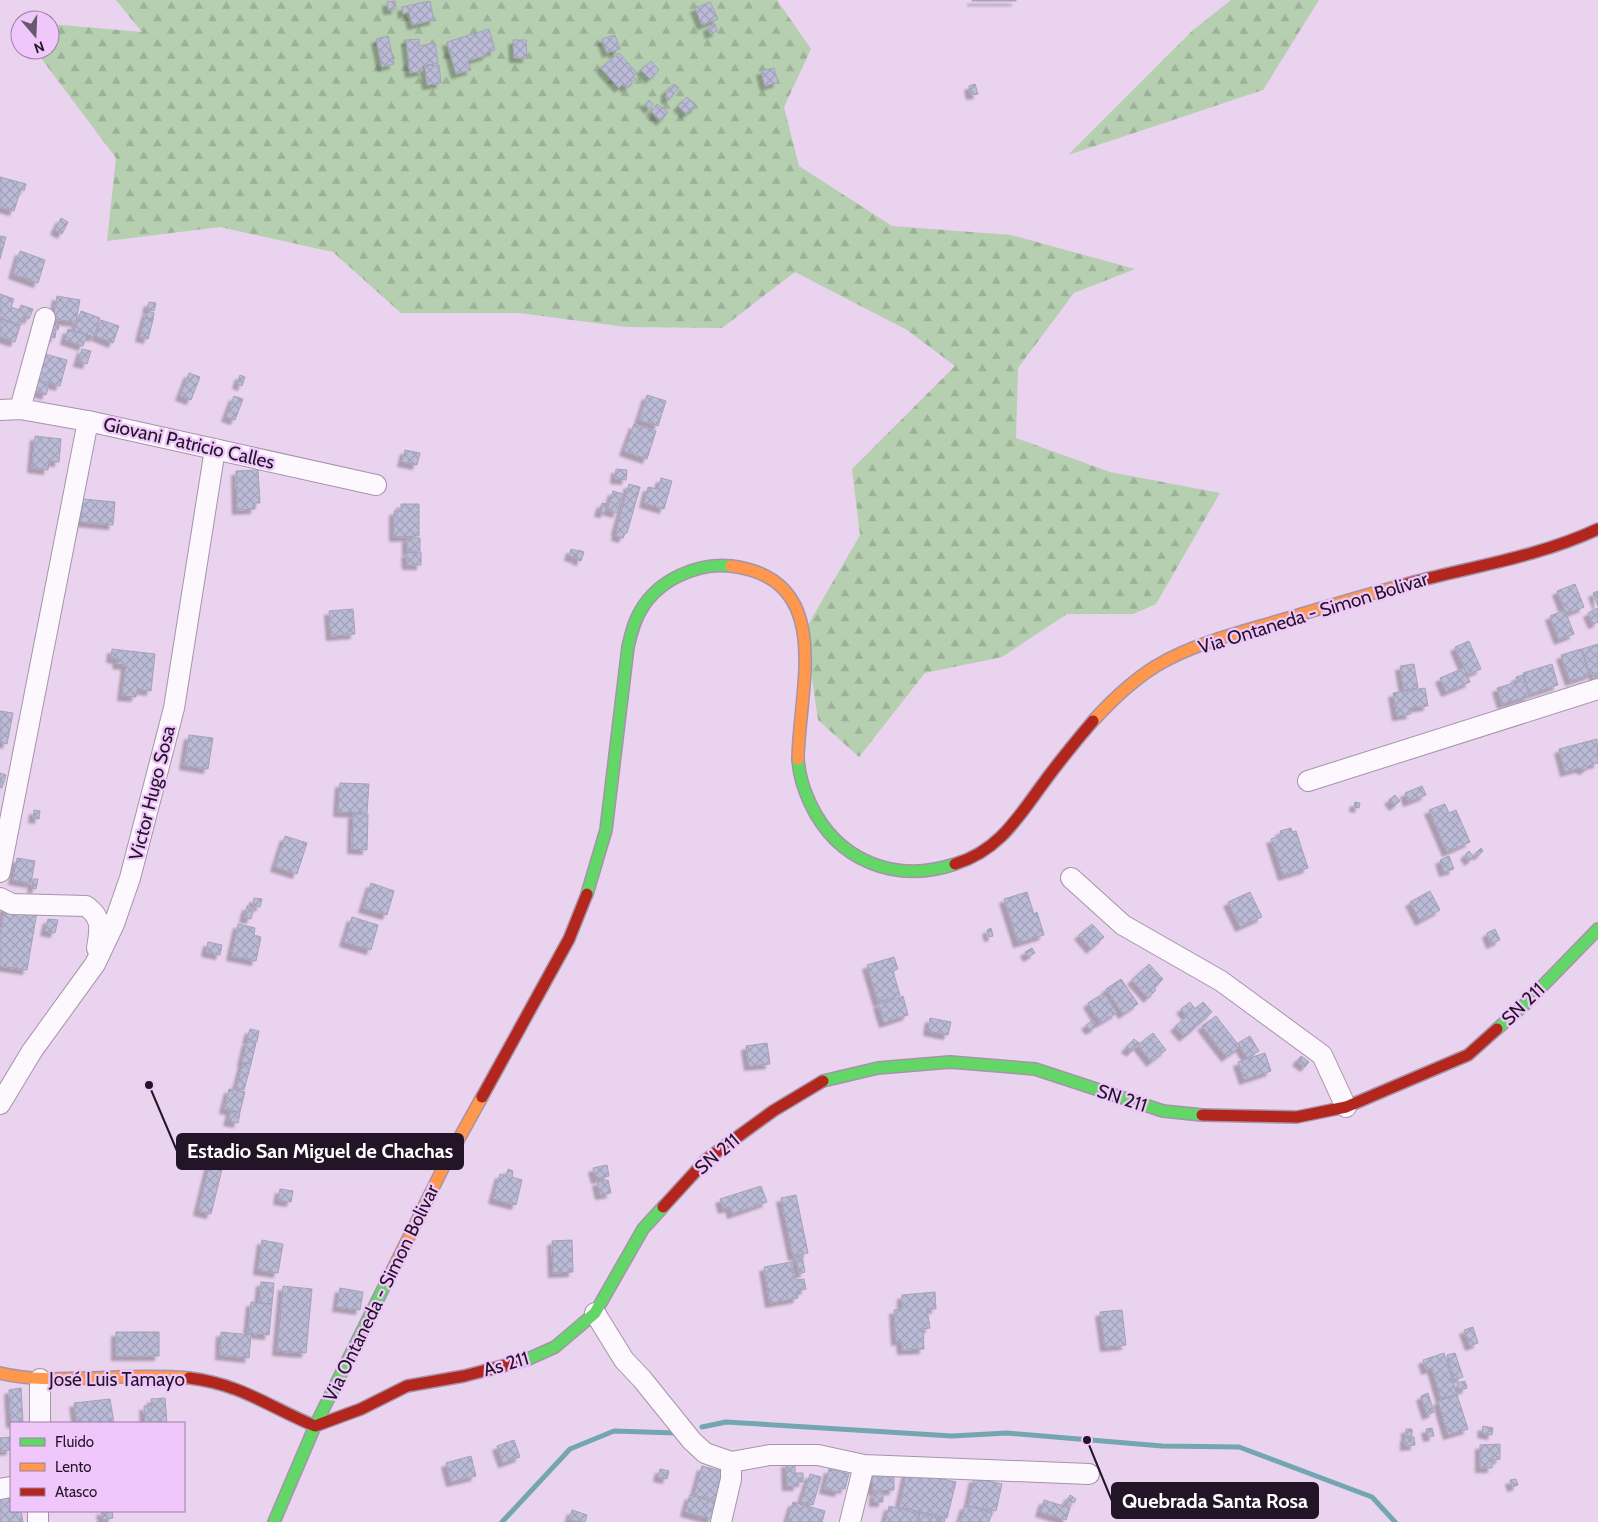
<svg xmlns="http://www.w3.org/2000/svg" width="1598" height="1522" viewBox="0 0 1598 1522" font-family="Cabin,sans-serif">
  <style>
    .forest { fill: url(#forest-firs) }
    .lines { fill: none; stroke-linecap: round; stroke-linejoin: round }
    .stream { stroke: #73a6b1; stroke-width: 5 }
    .building { fill: url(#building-cross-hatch); stroke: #a5a2b7; filter: url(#shadow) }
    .street-casing { stroke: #a594a9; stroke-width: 22 }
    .fast-casing { stroke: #a594a9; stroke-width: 14 }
    .slow-casing { stroke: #a594a9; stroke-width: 14 }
    .jam-casing { stroke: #a594a9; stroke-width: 14 }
    .street { stroke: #fcf8fd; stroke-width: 20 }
    .fast { stroke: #63d668; stroke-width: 11 }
    .slow { stroke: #ff974d; stroke-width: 11 }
    .jam { stroke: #b3261e; stroke-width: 11 }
    .labels { text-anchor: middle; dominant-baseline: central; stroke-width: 4.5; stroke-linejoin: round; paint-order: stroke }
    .street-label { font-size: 19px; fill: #231427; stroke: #f0c7fb }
    .leader { fill: none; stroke: #231427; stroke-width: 2 }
    .callout-dot { fill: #231427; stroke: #f0c7fb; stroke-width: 2 }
    .callout { fill: #231427; stroke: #231427; stroke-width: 2 }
    .callout-label { font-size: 20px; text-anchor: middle; font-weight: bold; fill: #fff }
  </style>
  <defs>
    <pattern id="forest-firs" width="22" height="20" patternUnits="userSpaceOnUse" patternTransform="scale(1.25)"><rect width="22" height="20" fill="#b6cfb0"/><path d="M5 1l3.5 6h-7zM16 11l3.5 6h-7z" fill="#9cb197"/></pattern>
    <pattern id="building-cross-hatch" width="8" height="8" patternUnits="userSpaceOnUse" patternTransform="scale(1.25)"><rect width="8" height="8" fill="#bbbbd7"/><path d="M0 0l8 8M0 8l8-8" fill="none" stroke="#a0a0b9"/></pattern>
    <filter id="shadow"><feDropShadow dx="-4.5" dy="4.5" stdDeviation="1" flood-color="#0004"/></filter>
  </defs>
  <rect width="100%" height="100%" fill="#e9d3ef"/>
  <path class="forest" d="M116 0H777L811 49 784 107 799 166 892 226 1011 235 1135 269 1074 293 1018 368 1016 438 1110 472 1220 493 1156 604 1133 614H1067L1002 657 925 673 859 757 818 720 805 630 860 535 852 469 955 366 907 330 795 272 722 328 626 327 519 313H401L333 252 220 227 107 241 116 158 35 50H50V24L142 32Z
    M1231 0H1319L1263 90 1068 155 1192 31Z"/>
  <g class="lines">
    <path class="stream" d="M702 1427 726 1422 952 1436 1007 1433 1162 1446 1239 1447 1372 1497 1395 1522
      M502 1522 570 1449 614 1431 676 1433"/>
  </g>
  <path class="building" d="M972 0H1016V1H972Z
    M395 1 396 9 388 10 387 2Z
    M430 1 434 20 412 25 409 12 403 14 402 7Z
    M710 2 718 19 702 25 695 8Z
    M715 24 717 31 710 34 708 27Z
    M489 29 495 50 486 53 487 55 468 61 471 70 456 74 447 42Z
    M615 35 620 49 607 53 602 39Z
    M388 36 394 64 382 67 376 39Z
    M419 39V46L435 43 438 63 422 66 423 71 410 73 406 40Z
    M513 40H526L527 58H514Z
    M619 53 637 73 633 76 636 79 626 88 623 84 619 88 601 68Z
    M651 61 659 70 650 79 641 70Z
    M439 65 441 83 427 85 425 66Z
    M774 68 778 82 765 86 761 71Z
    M674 84 679 88 668 100 665 97 667 94 665 92Z
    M975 84 978 94 971 95 969 86Z
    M687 97 697 106 686 114 678 106Z
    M649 100 653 104 650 109 645 105Z
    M657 104 668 112 661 121 651 112Z
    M0 177 26 184 24 191 21 189 14 211 0 207Z
    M61 218 68 222 62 234 55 230Z
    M0 236 6 237 0 259Z
    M20 251 45 260 38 283 13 274Z
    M0 294 14 299 11 307 19 310 21 305 33 309 29 319 24 317 21 325 0 318Z
    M57 296 80 300 76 322 53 319Z
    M149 302 156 303 154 311 147 309Z
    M81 311 100 318 94 337 74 331Z
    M147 311 154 313 153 320 145 318Z
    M145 318 153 320 148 339 140 337Z
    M0 319 20 326 15 342 0 337Z
    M47 320 56 321 55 325 59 326 58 330 46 328Z
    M101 320 119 326 113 343 96 336Z
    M68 329 87 335 83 346 65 340Z
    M49 330 56 331 55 338 48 336Z
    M82 349 91 351 87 364 78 362Z
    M45 354 67 360 60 386 38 380Z
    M189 373 200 377 191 400 180 396Z
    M240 375 245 377 242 386 237 384Z
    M32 379 49 385 46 395 29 389Z
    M647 395 666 401 658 426 639 420Z
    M234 396 243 399 235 420 226 417Z
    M634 424 656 431 647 459 624 451Z
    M35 436 61 439 59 462 49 461 48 470 32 468Z
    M405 450 420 453 417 465 402 462Z
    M616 469 627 470 626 480 615 479Z
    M258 470 260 503H255V509L237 510 236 471Z
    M661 478 672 481 664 509 644 503 648 487 658 489Z
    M629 484 640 487 627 533H625L623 538 616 536 617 531 616 530Z
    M613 491 623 494 617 513 607 510Z
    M83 499 115 502 113 525 81 522Z
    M602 503 607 504 605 513 599 512Z
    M401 504H419V536L394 537V511H401Z
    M407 538H420V551H407Z
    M571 549 578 551 575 558 569 556Z
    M579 550 584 552 581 561 576 559Z
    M421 552V565H407L406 553Z
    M1575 584 1584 607 1566 614 1557 591Z
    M1598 591V606L1593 593Z
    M1598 608V622L1593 624 1588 613Z
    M353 609 355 634 331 636 329 611Z
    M1565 610 1574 634 1559 640 1550 616Z
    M1469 641 1481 669 1467 675 1455 647Z
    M1598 644V677L1595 678 1594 673 1590 674 1582 649Z
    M112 649 155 654 151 691 137 689 136 697 122 696 126 665 117 664 118 659 111 658Z
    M1581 649 1589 675 1570 681 1561 655Z
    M1414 664 1418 688 1404 690 1400 666Z
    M1552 664 1558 685 1530 694 1523 673Z
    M1464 668 1470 682 1446 692 1440 678Z
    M1523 675 1529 696 1502 704 1497 688 1517 682 1516 677Z
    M1425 688 1428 706 1410 708 1411 714 1397 716 1393 693Z
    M0 711 13 713 7 744 0 742Z
    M189 735 213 738 208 769 184 765Z
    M1597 739 1598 763 1590 765 1585 770 1579 768 1565 772 1559 749Z
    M0 773 6 775 2 788 0 787Z
    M340 783 369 784 367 813 338 812Z
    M1422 786 1426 795 1408 802 1405 793Z
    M1395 795 1400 801 1394 806 1389 800Z
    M1355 802 1360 803 1359 808 1354 807Z
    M1445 804 1449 813 1456 810 1470 842 1447 852 1429 810Z
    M34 810 40 811 39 819 33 818Z
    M353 814H368L367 850 352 849Z
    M1291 828 1292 832 1296 831 1308 868 1283 876 1271 839 1281 836 1280 831Z
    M285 836 307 843 297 874 275 867Z
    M1481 848 1483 851 1478 856 1476 853Z
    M1469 851 1474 857 1469 861 1465 855Z
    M1449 856 1454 869 1444 872 1440 860Z
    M17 858 35 861 31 883 13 880Z
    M33 879H38L36 889 32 888Z
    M371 883 394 891 387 915 363 908Z
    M1430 891 1440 910 1420 921 1410 902Z
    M1027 892 1034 914 1037 912 1044 935 1018 943 1004 899Z
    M1250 892 1262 917 1240 927 1228 902Z
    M254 898 262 899 260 907 253 905Z
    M5 906 37 912 27 970 0 966V935Z
    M247 906 254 907 251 919 244 918Z
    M352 917 378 925 371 950 344 942Z
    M48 919 58 920 55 933 45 931Z
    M238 924 255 928 254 935 261 937 256 961 231 956Z
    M1092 924 1104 937 1091 949 1079 935Z
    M991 928 993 936 989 937 987 930Z
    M1495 929 1500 940 1491 944 1487 933Z
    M208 942 222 945 220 955 206 952Z
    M1032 948 1035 953 1028 957 1025 952Z
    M894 957 898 969 893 971 900 995 878 1002 867 965Z
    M1149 964 1163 979 1154 988 1156 990 1148 998 1132 980Z
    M1121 979 1138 1004 1123 1014 1106 989Z
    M1104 993 1117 1013 1100 1023 1088 1003Z
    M903 996 908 1015 884 1023 878 1004Z
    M1190 1002 1195 1009 1203 1002 1212 1012 1184 1037 1175 1027 1187 1016 1181 1009Z
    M1216 1016 1240 1047 1226 1057 1202 1026Z
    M930 1018 951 1022 948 1035 928 1031Z
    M1093 1020 1097 1026 1090 1030 1086 1025Z
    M250 1029 259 1031 257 1042 247 1039Z
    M1153 1033 1166 1050 1151 1062 1138 1045Z
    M1250 1036 1259 1051 1247 1058 1238 1043Z
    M1134 1039 1139 1043 1131 1052 1126 1048Z
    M247 1041 256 1043 251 1064 242 1062Z
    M767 1043 770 1064 749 1066 746 1046Z
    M1265 1053 1271 1071 1244 1080 1238 1062Z
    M1301 1056 1309 1062 1305 1067 1297 1061Z
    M243 1063 251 1064 244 1090 236 1089Z
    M229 1089 245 1092 240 1112 224 1109Z
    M231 1111 240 1113 238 1123 228 1121Z
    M216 1138 229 1141 211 1214 198 1211Z
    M607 1165 609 1176 596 1179 593 1168Z
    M508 1169 513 1171 512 1177 522 1180 516 1205 493 1199 500 1174 506 1176Z
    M608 1180 611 1193 600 1195 597 1182Z
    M761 1186 767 1202 732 1214 730 1207 723 1209 720 1199Z
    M280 1189 293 1191 291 1202 278 1200Z
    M796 1195 808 1253 793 1256 781 1198Z
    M262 1240 283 1244 278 1273 258 1270Z
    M572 1240 573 1272 553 1273 552 1241Z
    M802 1256 805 1272 799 1274 796 1257Z
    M791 1262 795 1280 804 1279 806 1289 797 1291 798 1298 770 1303 764 1267Z
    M261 1282 274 1283 272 1304 259 1303Z
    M283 1286 312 1289 306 1353 277 1351Z
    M340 1288 363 1292 360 1310 337 1307Z
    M935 1292 936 1309H927L930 1328 923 1329 924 1349 902 1350 901 1340 896 1341 894 1310 902 1309V1295Z
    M251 1302 272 1304 269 1335 248 1333Z
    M1122 1310 1126 1345 1105 1347 1100 1312Z
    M1473 1327 1478 1343 1470 1346 1464 1330Z
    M116 1332H159V1356H116Z
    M221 1332 251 1335 249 1358 220 1355Z
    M1444 1353 1457 1394 1441 1399 1432 1368 1426 1370 1423 1360Z
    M1455 1353 1463 1377 1454 1380 1447 1355Z
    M1465 1381 1467 1388 1459 1391 1457 1383Z
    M21 1388 23 1423H11L9 1390Z
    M1428 1393 1434 1412 1427 1415 1421 1396Z
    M1457 1395 1468 1429 1448 1435 1438 1401Z
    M165 1398 167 1423H145L144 1406H152L151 1399Z
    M110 1399 114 1423H77L74 1403Z
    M1483 1426 1493 1428 1492 1435 1482 1433Z
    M1432 1428 1434 1436 1428 1437 1426 1429Z
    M1406 1429H1412V1436H1406Z
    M10 1437 11 1450 0 1451V1438Z
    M1405 1437H1414L1415 1445 1405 1446Z
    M514 1440 520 1457 503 1463 497 1446Z
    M1500 1444V1459L1492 1460V1468H1480V1445Z
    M471 1456 476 1476 451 1482 446 1463Z
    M786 1463H795V1473H803V1482H797L798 1486H787Z
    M702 1466 725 1472 717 1501 694 1495Z
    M660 1469 669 1471 667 1479 658 1477Z
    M829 1469 849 1474 845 1489 840 1488 839 1492 824 1489Z
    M907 1471 956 1482 947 1518 899 1507Z
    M894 1473V1490L873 1491 872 1474Z
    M810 1474 821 1477 813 1505 801 1502Z
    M974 1478 1002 1484 996 1511 968 1506Z
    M1516 1479 1518 1485 1512 1487 1510 1480Z
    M874 1493H883V1502H874Z
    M690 1495 717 1503 712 1519 685 1512Z
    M1070 1495 1076 1499 1074 1503 1072 1502 1069 1506 1065 1504Z
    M11 1498V1511H21L23 1522H0V1499Z
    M1044 1500 1070 1508 1066 1520 1040 1512Z
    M793 1502 825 1511 822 1522H787Z
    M965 1505 992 1513 989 1522H960Z
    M889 1506 919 1514 916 1522H885Z
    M572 1510 587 1515 585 1522 569 1520Z
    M101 1511H112L113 1518 103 1520Z
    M920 1513 937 1518 936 1522H918Z
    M939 1518 945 1519 944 1522H937Z"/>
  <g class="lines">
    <g class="street-casing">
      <path id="street" d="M20 409 45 318
        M0 410 20 409 88 421 376 485
        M1308 781 1598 689
        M0 872 88 421
        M1071 878 1123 925 1221 981 1322 1055 1346 1107
        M0 898 12 904 86 906C103 918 100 929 97 948
        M0 1104 32 1051 95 964 114 924 130 878 174 708 215 449
        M595 1313 624 1360 642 1379 692 1441 705 1453 731 1462V1479L721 1522
        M40 1423V1379
        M731 1462 770 1455H818L864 1465 1089 1474
        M0 1489 11 1487
        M38 1522V1511
        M850 1522 864 1465"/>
    </g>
    <g class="fast-casing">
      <path id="fast" d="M798 759C799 775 803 788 810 803 837 861 895 884 955 864
        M587 894 606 830 628 647C631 634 634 621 641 610 658 580 698 562 731 566
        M1497 1029 1523 1006 1598 929
        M823 1081 878 1068 950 1062 1035 1069 1163 1111 1202 1115
        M514 1363 526 1360 555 1347 595 1313 643 1229 663 1207
        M274 1522 315 1426 387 1281"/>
    </g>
    <g class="slow-casing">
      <path id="slow" d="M731 566C836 579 799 688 798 759
        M1093 721C1112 700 1132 681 1156 666 1193 644 1237 633 1278 621 1319 609 1361 596 1403 585
        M387 1281 446 1162 482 1097
        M0 1373C29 1380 58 1379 88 1378 122 1377 155 1375 189 1378"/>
    </g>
    <g class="jam-casing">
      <path id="jam" d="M1403 585C1468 567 1536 558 1598 529
        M955 864C998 851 1017 819 1042 785 1058 763 1075 742 1093 721
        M482 1097 569 939 587 894
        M1202 1115 1297 1117 1346 1107 1468 1055 1497 1029
        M663 1207 707 1159 773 1111 823 1081
        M189 1378C241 1384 269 1407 315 1426L361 1409 407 1386 464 1376 514 1363"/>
    </g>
    <use href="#street" class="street"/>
    <use href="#fast" class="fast"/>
    <use href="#slow" class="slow"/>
    <use href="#jam" class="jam"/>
  </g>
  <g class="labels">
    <g class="street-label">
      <text transform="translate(189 443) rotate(13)">Giovani Patricio Calles</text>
      <text transform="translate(1313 613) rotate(-17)">Via Ontaneda - Simon Bolivar</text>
      <text transform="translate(152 793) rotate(-76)">Victor Hugo Sosa</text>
      <text transform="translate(1523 1004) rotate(-44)">SN 211</text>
      <text transform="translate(1122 1098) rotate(18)">SN 211</text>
      <text transform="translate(717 1154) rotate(-40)">SN 211</text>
      <text transform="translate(381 1293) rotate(-64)">Via Ontaneda - Simon Bolivar</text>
      <text transform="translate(506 1364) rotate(-16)">As 211</text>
      <text x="117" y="1379">José Luis Tamayo</text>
    </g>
  </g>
  <path class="leader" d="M149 1085L177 1151M1087 1440L1112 1501"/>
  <g class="callout-dot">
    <circle cx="149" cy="1085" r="5"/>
    <circle cx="1087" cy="1440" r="5"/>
  </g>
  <g class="callout">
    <rect x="177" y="1134" width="286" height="35" rx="5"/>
    <rect x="1112" y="1483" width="206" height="35" rx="5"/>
  </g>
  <g class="callout-label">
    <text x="320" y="1158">Estadio San Miguel de Chachas</text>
    <text x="1215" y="1508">Quebrada Santa Rosa</text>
  </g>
  <rect x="10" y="1422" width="175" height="90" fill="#f0c7fb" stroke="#9e7fa6"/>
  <rect x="20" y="1438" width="25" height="8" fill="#63d668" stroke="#9e7fa6"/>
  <text x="55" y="1447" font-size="15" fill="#231427">Fluido</text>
  <rect x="20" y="1463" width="25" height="8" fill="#ff974d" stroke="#9e7fa6"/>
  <text x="55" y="1472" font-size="15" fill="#231427">Lento</text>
  <rect x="20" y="1488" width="25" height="8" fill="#b3261e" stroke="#9e7fa6"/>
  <text x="55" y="1497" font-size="15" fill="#231427">Atasco</text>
  <g transform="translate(35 35) rotate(161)"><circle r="24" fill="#f0c7fb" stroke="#9e7fa6"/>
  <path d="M0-4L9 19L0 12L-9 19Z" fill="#68576d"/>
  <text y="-8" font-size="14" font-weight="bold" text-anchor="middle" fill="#231427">N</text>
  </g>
</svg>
